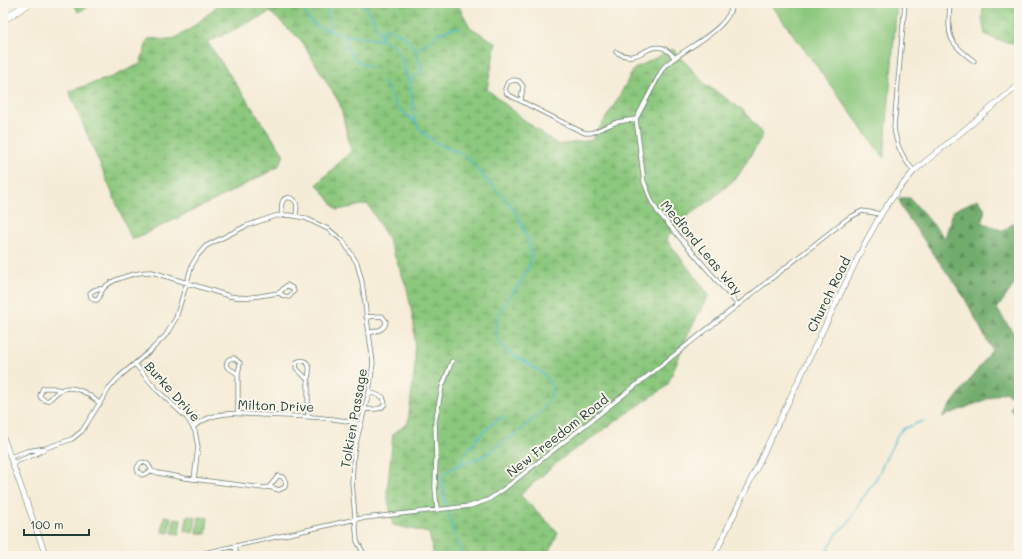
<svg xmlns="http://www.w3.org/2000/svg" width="1022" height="559" viewBox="0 0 1022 559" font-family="Mali,sans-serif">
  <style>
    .grass { fill: #8cc87e; stroke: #568259 }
    .forest { fill: url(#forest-firs); stroke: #487450 }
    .wetland { fill: url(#wetland-marsh); stroke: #568259 }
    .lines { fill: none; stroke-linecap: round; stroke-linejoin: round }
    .stream { stroke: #52bcce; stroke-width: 1.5 }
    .street-casing { stroke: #6a7a6d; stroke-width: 5 }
    .secondary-casing { stroke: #6a7a6d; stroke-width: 6 }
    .highway-casing { stroke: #6a7a6d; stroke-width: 8 }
    .street { stroke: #fff; stroke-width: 3.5 }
    .secondary { stroke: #fff; stroke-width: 5 }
    .highway { stroke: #fff; stroke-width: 7 }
    .labels { text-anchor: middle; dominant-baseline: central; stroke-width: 4; stroke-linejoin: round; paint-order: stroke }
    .street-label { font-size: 13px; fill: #1f3d34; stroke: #fbf7ec }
  </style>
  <defs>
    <pattern id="forest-firs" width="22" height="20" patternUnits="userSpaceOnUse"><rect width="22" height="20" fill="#71ac6d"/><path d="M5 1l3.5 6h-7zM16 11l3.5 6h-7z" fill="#5c8d5a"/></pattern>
    <pattern id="wetland-marsh" width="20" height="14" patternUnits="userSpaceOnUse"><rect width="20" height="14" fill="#8cc87e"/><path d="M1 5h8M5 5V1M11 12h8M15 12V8" fill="none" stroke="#72a468"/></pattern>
  </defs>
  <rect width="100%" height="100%" fill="#fbf7ec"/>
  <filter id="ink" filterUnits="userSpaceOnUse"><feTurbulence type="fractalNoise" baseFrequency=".025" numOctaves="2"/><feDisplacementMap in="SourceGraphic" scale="8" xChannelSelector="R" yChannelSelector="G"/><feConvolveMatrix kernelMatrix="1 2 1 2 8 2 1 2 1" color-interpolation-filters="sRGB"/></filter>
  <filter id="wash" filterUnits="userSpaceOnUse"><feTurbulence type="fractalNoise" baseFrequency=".012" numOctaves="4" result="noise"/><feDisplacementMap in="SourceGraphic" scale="16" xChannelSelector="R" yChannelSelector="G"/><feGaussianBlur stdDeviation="0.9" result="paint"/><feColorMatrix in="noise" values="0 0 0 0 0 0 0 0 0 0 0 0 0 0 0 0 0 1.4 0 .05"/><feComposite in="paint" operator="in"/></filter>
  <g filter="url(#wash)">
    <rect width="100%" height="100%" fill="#f5ecd7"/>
    <path class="grass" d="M770 3H897L884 158Z
      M164 516 171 517 169 533 162 532Z
      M187 516 196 517 194 533 185 531Z
      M199 517 208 518 206 534 197 533Z
      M174 518 181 519 179 534 172 533Z"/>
    <path class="forest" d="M899 198H910L945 238 953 211 978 199 985 209 982 222 1003 231 1019 219V287L1014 285 997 309 1019 341V418L1010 410 1014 399 1005 392 942 417 992 350 964 297 902 209Z"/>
    <path class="wetland" d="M74 3H96L78 12Z
      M220 3H457L470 27 496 43 487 89 524 120 558 145 592 140 616 102 634 69 673 49 705 84 743 110 763 135 738 176 711 200 683 219 666 239 709 295 690 330 667 386 561 459 520 495 558 532 548 556H434L429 533 393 525 387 493 393 434 408 423 415 365 414 324 407 288 388 239 368 204 337 210 317 184 351 151 340 104 301 40 270 12 215 39 207 41 284 155 278 167 223 196 132 240 69 91 112 77 140 64 148 39C157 37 163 41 169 40 187 35 206 15 220 3Z
      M984 3H1019V43L1017 44 997 40 985 34 982 18Z"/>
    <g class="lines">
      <path class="stream" d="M302 3C304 9 306 16 310 20 318 30 344 35 357 37 370 39 386 37 396 48 402 54 410 86 412 96 413 106 412 117 418 126 423 134 436 143 445 147 451 150 457 150 463 154 472 160 479 171 486 179 494 188 503 195 510 204 520 217 527 235 530 250 536 284 488 303 497 337 504 362 564 367 549 400 542 416 501 446 485 455 473 462 448 464 443 478 439 488 457 545 463 556
        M324 3 330 17V30
        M362 3 371 15 381 36
        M345 35C346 52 356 64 373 68
        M381 39C382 37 382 32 383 30 386 26 389 29 392 30 403 35 408 38 414 49L417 50
        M417 50 434 38 440 32H445L449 29 459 27
        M383 81C394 102 397 109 416 123
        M408 82 420 73 423 69 417 56V50
        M460 464C470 444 485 428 504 416
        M824 556 838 532 848 523 860 502 876 479 898 434 903 429 923 421"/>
    </g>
  </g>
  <g filter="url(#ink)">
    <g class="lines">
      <g class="street-casing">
        <path id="street" d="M732 3C731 31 680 49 663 68L636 119 644 182 652 202 658 212 738 305
          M905 3 894 127C896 145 902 158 914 171
          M950 3C948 35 946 41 974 61
          M616 52C638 65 646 43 663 48 668 50 672 55 675 58
          M521 100 523 86 519 81 514 80 508 82 505 89 507 94 574 128 585 133H591L617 122 636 119
          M282 216C282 212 281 207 282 203 284 195 294 197 296 203 298 207 296 212 296 216
          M103 289C98 288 94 289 90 293L91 297 94 300H97C101 297 100 293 103 289 110 279 140 271 152 272L229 296C249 300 261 295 279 293L284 296 289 297 294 291 292 288 287 285 279 293
          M366 317 382 316 386 321C386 330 376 331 368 333
          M135 364 158 391 187 418 195 431 198 447 194 479
          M308 380 296 368 297 362C302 359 308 361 309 367 310 371 308 376 308 380 308 392 308 404 308 416
          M60 390 53 388H43L40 395 41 398 47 401C52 399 54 394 59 391 72 382 91 395 100 404
          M365 409C373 409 380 411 385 404L383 397 369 392
          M238 413V374L227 367C225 361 229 358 234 358L240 363 238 374
          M193 427C200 422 206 418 215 416 231 411 249 415 266 415 298 417 329 416 361 424
          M46 448 72 439 82 431 110 387 119 377 152 349 166 335 176 318 192 265 198 255 206 246 246 226 275 216 289 215 305 218 328 229 343 241 357 263 362 282 373 363 369 392 354 451 352 482 357 541 365 556
          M10 457 27 451 46 448 36 454 13 463
          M152 471 142 475 138 472 137 468 140 463 143 462 148 464 152 471 158 473 185 478 263 488 269 487 279 490 285 487C287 481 284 476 278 476L269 487
          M437 510 435 487 436 457 435 422 442 387 452 361
          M235 547 237 556
          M191 556 356 519 470 506 488 500 504 489 847 219 862 211 881 214"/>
      </g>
      <g class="secondary-casing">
        <path id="secondary" d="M3 437 46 556
          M714 556 863 247 881 214 897 191 914 171 1019 85"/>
      </g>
      <g class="highway-casing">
        <path id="highway" d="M3 20 29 3"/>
      </g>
      <use href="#street" class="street"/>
      <use href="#secondary" class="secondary"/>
      <use href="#highway" class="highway"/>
    </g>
  </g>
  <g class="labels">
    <g class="street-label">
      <text transform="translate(702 247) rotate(50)">Medford Leas Way</text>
      <text transform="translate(828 294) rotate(-64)">Church Road</text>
      <text transform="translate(173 391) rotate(48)">Burke Drive</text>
      <text transform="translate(276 405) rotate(2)">Milton Drive</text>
      <text transform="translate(353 418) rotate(-80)">Tolkien Passage</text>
      <text transform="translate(557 435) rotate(-38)">New Freedom Road</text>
    </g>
  </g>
  <rect width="1022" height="559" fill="none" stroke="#fbf7ec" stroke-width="16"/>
  <path d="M24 529v6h65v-6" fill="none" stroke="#1f3d34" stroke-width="2"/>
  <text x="30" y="529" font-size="12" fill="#1f3d34" stroke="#fbf7ec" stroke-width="3" paint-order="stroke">100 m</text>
</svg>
